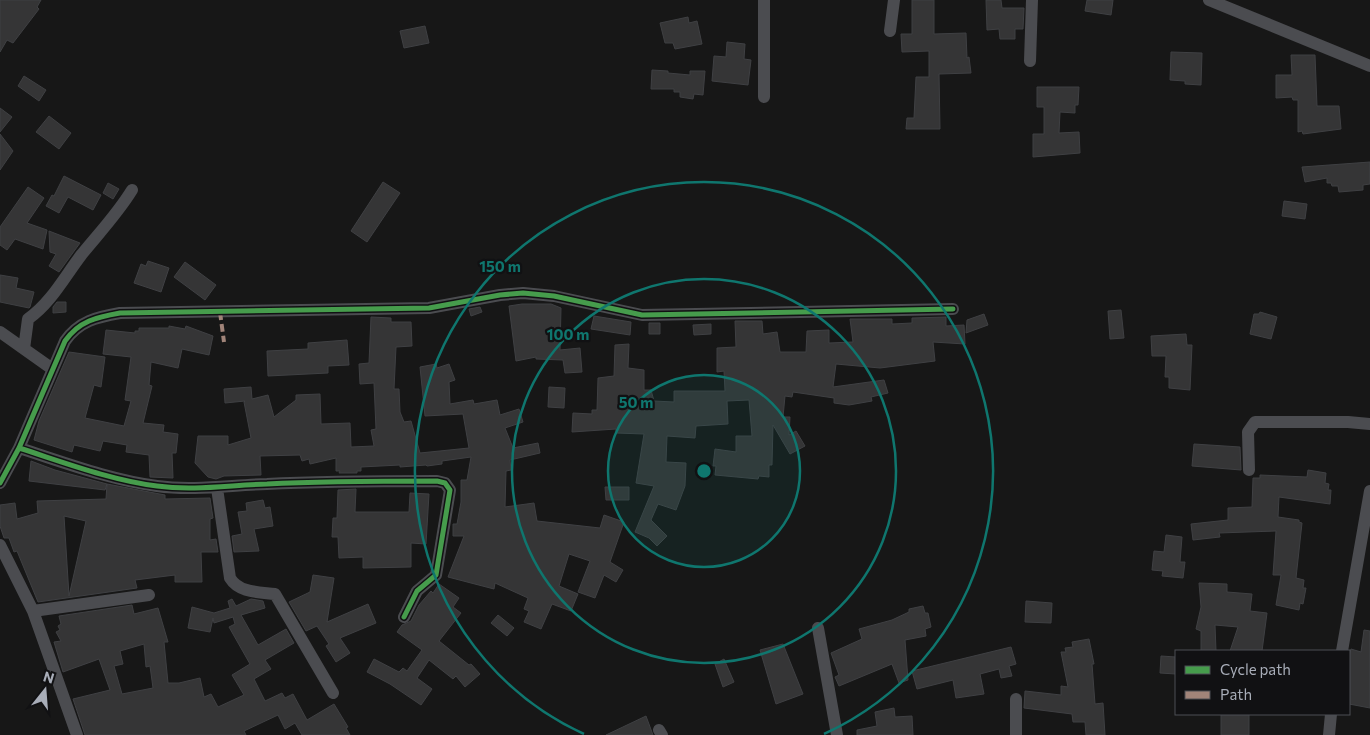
<svg xmlns="http://www.w3.org/2000/svg" width="1370" height="735" viewBox="0 0 1370 735" font-family="Commissioner,sans-serif">
  <style>
    .building { fill: #353536; stroke: #3f4043; fill-rule: evenodd }
    .lines { fill: none; stroke-linecap: round; stroke-linejoin: round }
    .street { stroke: #4b4c50; stroke-width: 12 }
    .quiet { stroke: #a18479; stroke-width: 4; stroke-dasharray: 8 4; stroke-linecap: butt }
    .cycleway-casing { stroke: #111113; stroke-width: 8 }
    .cycleway { stroke: #469c4c; stroke-width: 5 }
    .ring { fill: none; stroke: #0f766e; stroke-width: 2.5 }
    .centre { fill: #0f766e; stroke: #111113; stroke-width: 2.5 }
    .ring-label { font-size: 15px; text-anchor: middle; font-weight: bold; fill: #0f766e; stroke: #111113; stroke-width: 4.5; stroke-linejoin: round; paint-order: stroke }
  </style>
  <rect width="100%" height="100%" fill="#171717"/>
  <path class="building" d="M0 0H41L37 7 39 9 13 43 7 40 0 52Z
    M912 0H934V34L966 33 967 58 969 57 971 73 939 74 940 129H906L907 118H914L916 77H929V51L902 52 901 34H912Z
    M986 0H1001L1002 8H1024L1023 29H1015V39H1000L999 29 987 30Z
    M1087 0H1113L1111 15 1085 11Z
    M688 17 689 23 697 21 702 44 675 49 673 43H665L660 23Z
    M425 26 429 43 404 48 400 31Z
    M727 42 745 44 744 59 751 60 748 85 712 81 714 56 726 57Z
    M1171 52 1202 53 1201 85 1185 84V81L1170 80Z
    M1291 55H1315L1317 106H1339L1341 129 1303 134 1302 131 1298 132V100H1293L1292 97 1276 98V75H1292Z
    M652 70 668 71V73L690 75V71H705L703 95 694 94 693 99 680 97V92H674V89H651Z
    M24 76 46 90 39 101 18 86Z
    M1037 87H1079L1078 105H1075V113L1060 112 1059 133 1079 132 1080 153 1033 157V134H1044V107H1037Z
    M0 108 12 117 0 132Z
    M49 116 71 133 59 149 36 132Z
    M0 134 13 151 0 170Z
    M1370 162V184L1363 185V190L1339 192 1338 186H1332L1331 183H1327V178L1305 182 1302 167Z
    M64 176 101 195 93 210 68 197 59 213 46 206 52 195 54 196Z
    M383 182 400 193 367 242 351 231Z
    M108 183 119 189 113 199 103 193Z
    M28 187 44 198 27 223 47 230 43 249 15 239 7 250 0 245V227Z
    M1284 201 1307 204 1305 219 1282 216Z
    M49 231 80 243 59 272 49 266 56 254 50 252Z
    M148 261 169 268 161 292 134 283 141 264 146 266Z
    M185 262 216 285 205 300 174 277Z
    M0 275 18 278 16 288 34 292 30 307 29 308 0 302Z
    M57 302H66V312L53 313V307Z
    M522 304H551L561 308 560 350 580 348 582 372 565 373 563 360 536 359V357L516 361 509 306Z
    M480 307 482 312 471 316 469 309Z
    M1121 310 1124 338 1110 339 1108 311Z
    M1260 312 1277 317 1271 339 1250 334 1254 314H1259Z
    M984 314 988 325 966 333 967 320Z
    M594 316 631 322 630 335 591 329Z
    M371 317 391 318V322H411L412 346 396 347 394 389H399L400 412 404 422 411 421 420 453 469 448 463 414 425 416 420 367 436 364 437 368 449 364 455 380 449 382 450 404 473 400 474 404 497 400 500 415 519 409 523 422 505 428 513 448 538 443 540 453 510 460 511 470 506 471 505 507 534 503 537 521 600 528 604 515 624 522 610 562 623 570 616 582 604 575 595 598 578 592 590 561 569 554 559 586 578 594 571 611 552 604 541 629 524 622 529 611 524 609 528 598 495 583 494 589 448 577 464 536H453V524H457L461 502V480H467L471 457 442 461V464L427 466 426 465 400 467V465L361 467V471H357V473H339L340 471H336V458L310 464 309 459 302 461 300 455 260 456 261 475 224 476 216 479 208 477 195 463 198 436H228V445L251 438 244 402 245 401 225 403 224 389 251 387 252 399 268 395 274 417 296 400V395L320 394 321 424 350 423 351 447 374 446 371 430 376 429 374 383 360 384 359 364 369 363Z
    M946 317V326L964 325 965 344 933 342 935 361 880 368 836 364 833 387 884 380 888 393 871 397 872 401 849 405 834 403V398L793 392 792 397 785 396 783 417H790L789 435 796 431 805 446 790 454 773 425 772 465H769V477L759 476 758 479 715 475 716 466H713L715 449 736 452V436H752L749 400 727 401 728 424 696 426 695 438 667 436 666 462 686 463 685 486 676 510 658 504 651 520 667 536 657 546 649 538 635 532 654 486 636 483 644 434 616 433V429L572 432 573 413 592 414V410H597L598 378 614 376 615 345 629 344 628 368 644 370V390H651L654 401 674 402V391H725L724 371 717 372V348L736 347 735 321H762L763 334 777 332 780 352H806L807 331 829 330V343L853 342 850 319H892V324L912 323V318Z
    M649 323H660V334H649Z
    M711 324V334L694 335 693 325Z
    M169 326 185 329 186 326 213 336 209 355 182 349 178 368 151 362 149 385 152 386 143 423 164 425 163 432 178 434 176 453H172L173 478 150 477 149 455 126 452 127 445 103 441 100 451 74 445 72 452 34 440 39 421 69 352 105 357 101 387 94 385 85 418 124 426 131 401 125 400 131 357 103 354 106 330 135 333V331H139V328H169Z
    M1186 334 1187 345H1192L1190 390 1169 388V377H1165L1166 356H1152L1151 336Z
    M347 340 349 365 328 366V373L268 376 267 351 308 349V343Z
    M549 387 565 388 564 408 548 407Z
    M1194 444 1240 447 1241 470 1192 466Z
    M31 461 55 470 107 484 105 490 29 481Z
    M1308 470 1326 473 1325 483 1329 484 1328 490H1331L1330 504 1279 497 1278 517 1299 520V522L1302 523 1296 578 1304 580 1303 588H1306L1303 604 1300 603 1299 610 1276 605 1281 575H1273L1276 531 1219 533 1220 537 1193 540 1191 524 1228 520V508L1252 507 1253 478H1260V475L1307 477Z
    M107 484 165 495V499L210 498 213 518 210 519V540L216 539 218 552H201L202 582H175V575L135 580 137 588 38 602 17 551 14 552 9 538H4L0 526V505L15 503 17 519 38 513 37 501 106 499ZM64 516 86 521 69 596Z
    M605 487H629V500H606Z
    M356 489 355 512H409L410 493 429 494 426 544 411 543V567L363 568V557L339 558 338 537H332L333 518H337L338 490Z
    M263 500 265 508 270 507 273 526 254 529 259 551 234 552 232 536 242 534 238 512 247 511 246 503Z
    M1166 535 1182 537 1180 562H1185L1183 578 1162 576 1163 571 1152 570 1154 551 1164 552Z
    M313 575 334 578 327 622 368 604 376 623 340 638 350 653 336 662 326 646 329 644 317 626 306 631 289 602 310 592Z
    M1199 583 1227 584V592L1252 594 1250 611 1267 613 1262 651H1230L1238 627 1215 625 1216 651H1201V631L1196 629 1201 607Z
    M439 584 459 598 453 607 461 613 439 641 469 665 471 664 480 674 465 687 456 676 453 679 429 660 417 678 432 689 421 705 390 684 367 672 374 659 399 672 403 668 407 671 422 650 397 632 402 625 411 621 419 605 431 591 433 593Z
    M232 599 236 606 251 599 263 601 265 608 241 615 258 645 286 629 294 643 265 660 271 669 254 679 265 701 282 693 285 698 293 694 307 720 334 704 348 727 346 728 350 735H302L295 723 285 729 278 715 244 731 246 735H85L73 699 110 690 99 659 63 672 54 642 61 641 56 632 60 630 58 626 61 624 59 616 132 605 134 614 158 608 168 642H164L168 683H179L200 678 204 697 211 694 218 707 244 695 232 675 250 664 229 627 235 624 233 617 214 623 213 618 210 632 188 628 192 607 214 613 230 608 228 601ZM144 644 146 667 150 666 153 688 122 694 114 666 123 664 120 651Z
    M1026 601 1052 603 1051 623 1025 622Z
    M923 606 925 613H928L931 627 925 629 926 636 905 640 908 680 899 683 892 664 839 686 835 677 839 675 831 653 862 639 859 629 892 620 909 612V609Z
    M498 615 514 628 507 636 491 623Z
    M1364 630 1370 631V708L1349 704V656L1351 649 1361 652Z
    M1089 639 1094 664H1092L1095 704 1103 703 1105 735H1086L1085 722H1073L1072 714 1024 708 1025 691 1061 695V686L1068 687 1061 652H1066L1065 648 1073 647 1072 642Z
    M783 644 803 694 776 704 760 650Z
    M1011 647 1016 664 1009 666 1012 676 1001 678 999 669 980 674 984 694 956 698 953 680 917 689 912 671Z
    M1161 656 1176 657V674L1160 673Z
    M724 659 734 682 723 687 715 664Z
    M894 708 895 717 912 716 913 735H857V730L877 726 875 712Z
    M1221 714H1249V735H1221Z
    M646 716 653 735H606Z"/>
  <g class="lines">
    <path class="street" d="M1209 0 1370 66
      M890 31 894 0
      M1030 61 1032 0
      M764 97V0
      M0 332 51 368
      M24 349 28 319C51 303 65 276 82 254 100 232 118 213 132 190
      M19 448C63 462 110 480 157 486 194 491 230 485 267 484 323 481 380 481 437 481L445 483 450 490 436 575 417 591 404 617
      M1249 470 1248 432 1255 422H1348L1370 424
      M0 483 19 448 65 341C79 321 97 317 120 313L429 308 500 295 523 293 554 296 642 315 953 309
      M217 488 230 578C239 593 259 592 275 594L333 693
      M0 545 33 611 77 735
      M33 611 149 595
      M818 628 837 735
      M1342 651 1370 491
      M1016 699V735
      M659 730 662 735
      M1329 735 1331 714"/>
    <path class="quiet" d="M220 312 224 342"/>
    <g class="cycleway-casing">
      <path id="cycleway" d="M19 448C63 462 110 480 157 486 194 491 230 485 267 484 323 481 380 481 437 481L445 483 450 490 436 575 417 591 404 617
        M0 483 19 448 65 341C79 321 97 317 120 313L429 308 500 295 523 293 554 296 642 315 953 309"/>
    </g>
    <use href="#cycleway" class="cycleway"/>
  </g>
  <circle cx="704" cy="471" r="96" fill="#0f766e" fill-opacity=".12"/>
  <g class="ring">
    <circle cx="704" cy="471" r="96"/>
    <circle cx="704" cy="471" r="192"/>
    <path d="M584 734A289 289 0 1 1 824 734"/>
  </g>
  <circle cx="704" cy="471" r="8" class="centre"/>
  <g class="ring-label">
    <text x="500" y="272">150 m</text>
    <text x="568" y="340">100 m</text>
    <text x="636" y="408">50 m</text>
  </g>
  <rect x="1175" y="650" width="175" height="65" fill="#111113" stroke="#4d4f55"/>
  <rect x="1185" y="666" width="25" height="8" fill="#469c4c" stroke="#4d4f55"/>
  <text x="1220" y="675" font-size="15" fill="#a8adb8">Cycle path</text>
  <rect x="1185" y="691" width="25" height="8" fill="#a18479" stroke="#4d4f55"/>
  <text x="1220" y="700" font-size="15" fill="#a8adb8">Path</text>
  <g transform="translate(45 690) rotate(17)" stroke="#111113" stroke-width="4" paint-order="stroke">
  <path d="M0-4L9 19L0 12L-9 19Z" fill="#a8adb8"/>
  <text y="-8" font-size="14" font-weight="bold" text-anchor="middle" fill="#a8adb8">N</text>
  </g>
</svg>
